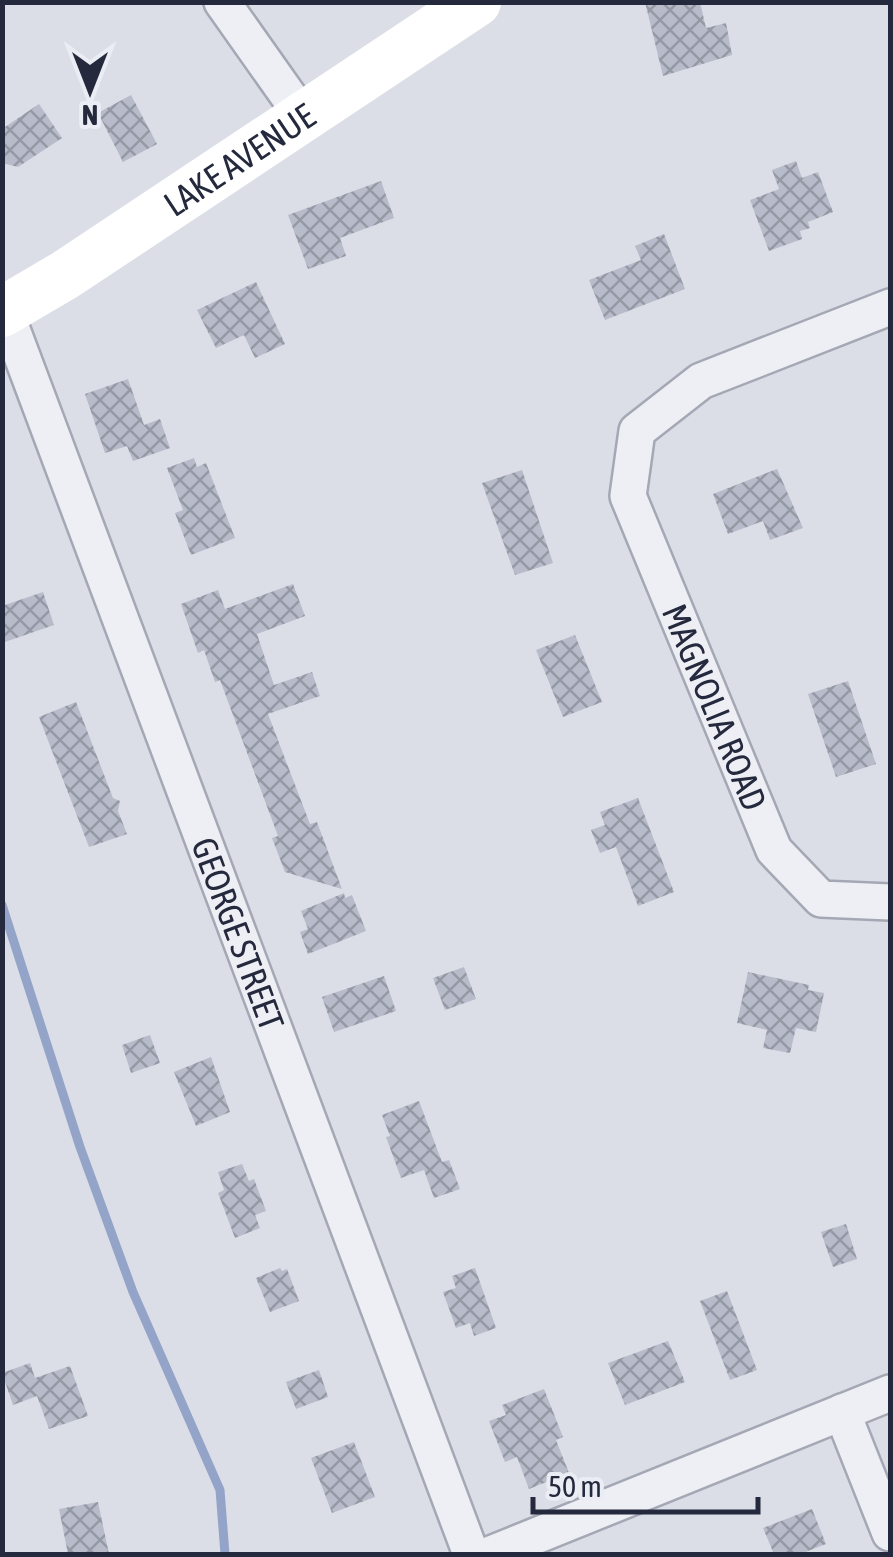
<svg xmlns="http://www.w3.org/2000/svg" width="893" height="1557" viewBox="0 0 893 1557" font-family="'Asap Condensed',sans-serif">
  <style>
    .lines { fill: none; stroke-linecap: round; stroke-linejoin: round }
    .stream { stroke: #94a4c9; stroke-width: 9 }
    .building { fill: url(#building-cross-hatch) }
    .street-casing { stroke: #a4a8b4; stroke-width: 40 }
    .street { stroke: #eeeff5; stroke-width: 35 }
    .secondary { stroke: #fff; stroke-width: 50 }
    .labels { text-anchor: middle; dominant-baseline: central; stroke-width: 10; stroke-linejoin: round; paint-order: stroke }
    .street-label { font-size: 35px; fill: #25293d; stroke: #eaedf4 }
  </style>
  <defs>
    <pattern id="building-cross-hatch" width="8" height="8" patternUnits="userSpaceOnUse" patternTransform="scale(2.5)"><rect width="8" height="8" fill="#b8bcca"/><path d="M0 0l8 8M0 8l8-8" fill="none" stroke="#9599a5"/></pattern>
  </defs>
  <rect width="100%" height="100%" fill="#dbdee7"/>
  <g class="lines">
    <path class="stream" d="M2 905 80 1147 133 1292 220 1490 225 1554"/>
  </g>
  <path class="building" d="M645 2H700L706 28 726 23 732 55 663 76Z
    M131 95 157 144 123 162 98 113Z
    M39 104 62 138 18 167 2 163V129Z
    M796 161 802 178 818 172 833 212 808 222 810 228 800 231 802 239 769 251 750 200 779 189 772 170Z
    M381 181 394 218 340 238 346 256 308 269 288 215Z
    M664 234 685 289 605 320 589 280 641 260 635 246Z
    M256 282 285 344 255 358 244 335 216 348 197 310Z
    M128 379 144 425 160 419 170 448 133 461 127 446 105 453 85 394Z
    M194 458 197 467 206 463 235 538 191 555 175 513 183 510 167 468Z
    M777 469 803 528 770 540 763 521 728 534 713 494Z
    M522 470 553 563 515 575 482 483Z
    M293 584 305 616 257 634 274 685 312 672 320 696 268 714 310 824 317 822 342 889 285 872 272 838 278 836 220 680 215 682 204 650 198 653 181 604 218 590 225 609Z
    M43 592 54 625 2 643V606Z
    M575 635 602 702 563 717 536 650Z
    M848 681 876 764 836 777 808 694Z
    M76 702 113 798 120 801 118 811 127 834 89 847 39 717Z
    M638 798 674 892 638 906 616 847 600 853 591 830 605 825 600 812Z
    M344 893 345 898 352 895 366 931 308 954 300 932 308 929 301 911Z
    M464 967 476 999 445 1010 433 978Z
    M748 972 809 985 808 990 824 993 816 1032 796 1028 790 1053 763 1048 767 1030 737 1023Z
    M384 976 396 1011 334 1032 322 997Z
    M150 1035 160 1063 131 1073 122 1045Z
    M211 1057 230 1112 196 1126 174 1072Z
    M419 1101 442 1162 449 1160 460 1189 434 1198 424 1170 401 1178 386 1137 390 1136 382 1115Z
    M242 1164 249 1181 254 1179 266 1211 255 1215 260 1228 235 1238 218 1193 224 1190 218 1172Z
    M846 1224 857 1259 833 1267 821 1232Z
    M280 1268 282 1271 287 1269 299 1301 270 1312 256 1278Z
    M475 1268 496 1328 474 1336 470 1323 456 1328 443 1292 456 1288 452 1276Z
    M727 1291 757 1370 730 1380 700 1301Z
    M668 1341 685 1382 625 1405 608 1363Z
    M30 1363 35 1378 70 1366 88 1416 49 1429 37 1396 13 1405 2 1373Z
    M319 1370 328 1397 296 1409 286 1382Z
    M544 1389 563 1437 556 1440 569 1473 529 1489 517 1457 505 1462 489 1421 506 1415 502 1405Z
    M354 1442 375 1497 332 1513 311 1458Z
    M98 1502 109 1554H68L59 1509Z
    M812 1509 826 1544 800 1554H774L763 1528Z"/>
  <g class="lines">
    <g class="street-casing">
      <g id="street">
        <path d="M222 2 304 118"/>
        <path id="s1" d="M890 307 701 381 637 431 628 496 774 850 821 899 890 902"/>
        <path id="s2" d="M5 311 471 1554"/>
        <path d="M842 1412 890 1533"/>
        <path d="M491 1554 890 1393"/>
      </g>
    </g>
    <use href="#street" class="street"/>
    <path class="secondary" id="s3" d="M2 312 65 275 476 2"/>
  </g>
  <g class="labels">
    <g class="street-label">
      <text stroke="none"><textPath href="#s3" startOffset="282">LAKE AVENUE</textPath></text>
      <text stroke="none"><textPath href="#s1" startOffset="578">MAGNOLIA ROAD</textPath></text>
      <text stroke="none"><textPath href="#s2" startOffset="665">GEORGE STREET</textPath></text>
    </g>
  </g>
  <rect width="893" height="1557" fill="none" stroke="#25293d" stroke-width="10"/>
  <g transform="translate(90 90) rotate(180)" stroke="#eaedf4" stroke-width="8" paint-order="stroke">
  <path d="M0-8L18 38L0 25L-18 38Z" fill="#25293d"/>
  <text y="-15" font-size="28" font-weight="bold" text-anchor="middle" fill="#25293d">N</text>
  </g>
  <path d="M533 1497v15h225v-15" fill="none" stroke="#25293d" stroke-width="5"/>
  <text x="548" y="1497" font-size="30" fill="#25293d" stroke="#eaedf4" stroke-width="8" paint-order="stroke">50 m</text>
</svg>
